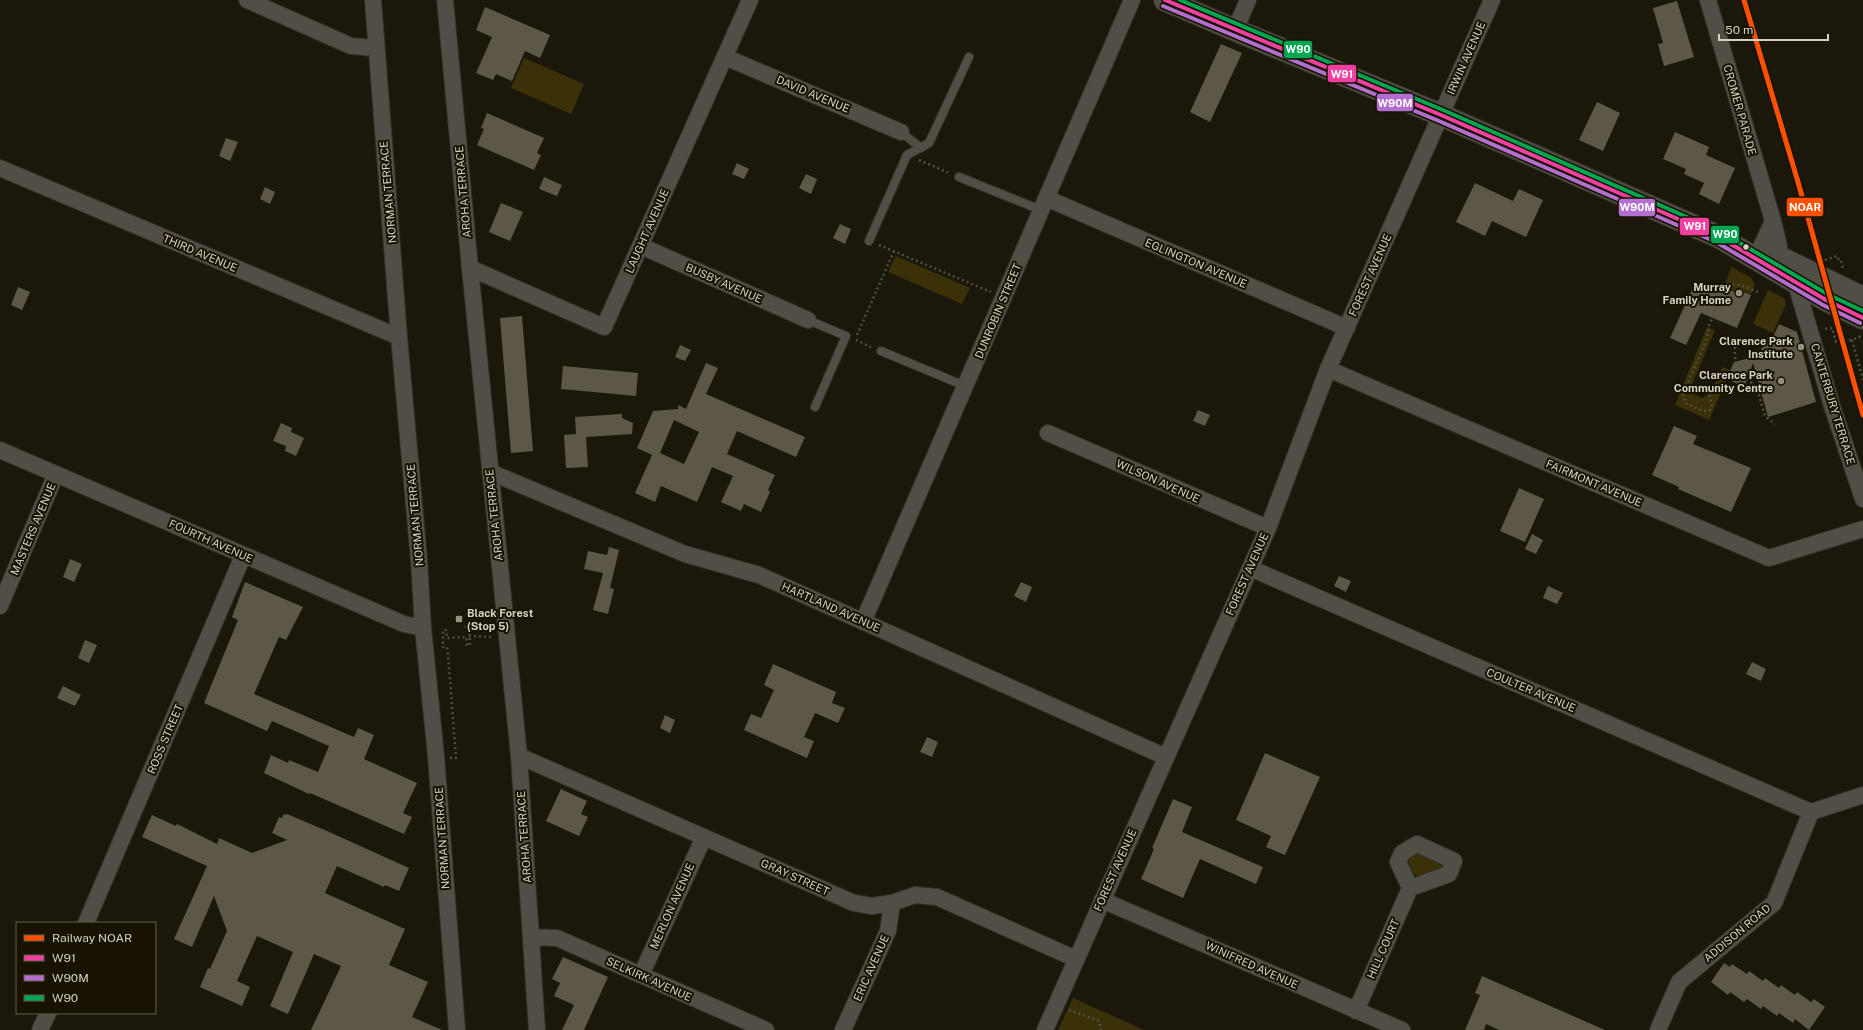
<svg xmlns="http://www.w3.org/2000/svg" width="1863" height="1030" viewBox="0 0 1863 1030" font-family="'Public Sans',sans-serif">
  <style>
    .green { fill: #3b3109 }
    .building { fill: #5c5746; fill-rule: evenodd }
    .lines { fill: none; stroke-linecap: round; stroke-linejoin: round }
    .lane-casing { stroke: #333129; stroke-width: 10 }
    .street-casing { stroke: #333129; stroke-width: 18 }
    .secondary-casing { stroke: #333129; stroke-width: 24 }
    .path { stroke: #504e45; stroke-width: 2.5; stroke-dasharray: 2 3; stroke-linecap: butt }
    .lane { stroke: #504e45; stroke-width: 8 }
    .street { stroke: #504e45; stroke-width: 16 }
    .secondary { stroke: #504e45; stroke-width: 22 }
    .bus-1-casing { stroke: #181200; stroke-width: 7 }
    .bus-2-casing { stroke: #181200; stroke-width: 7 }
    .bus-3-casing { stroke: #181200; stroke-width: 7 }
    .bus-1 { stroke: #f240a1; stroke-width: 4 }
    .bus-2 { stroke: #b36fd0; stroke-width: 4 }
    .bus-3 { stroke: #00a651; stroke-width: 4 }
    .rail-1-casing { stroke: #181200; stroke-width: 8 }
    .rail-1 { stroke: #fe5000; stroke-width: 5 }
    .bus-dot { fill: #d5d2c4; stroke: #181200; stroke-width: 1.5 }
    .poi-dot { fill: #949183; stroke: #181200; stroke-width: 1.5 }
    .labels { text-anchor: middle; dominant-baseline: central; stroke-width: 4; stroke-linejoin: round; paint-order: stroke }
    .street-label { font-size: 11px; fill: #d5d2c4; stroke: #181200 }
    .poi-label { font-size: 11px; font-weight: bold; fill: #d5d2c4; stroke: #181200; text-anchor: end }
    .line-badge { stroke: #181200; stroke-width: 1.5 }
    .badge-label { font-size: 11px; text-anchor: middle; font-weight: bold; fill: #fff }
  </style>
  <rect width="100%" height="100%" fill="#1b180b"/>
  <path class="green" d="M524 58 584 84 571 114 511 88Z
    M896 256 970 288 962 304 888 272Z
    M1731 267 1750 277 1755 284 1751 294 1736 288 1735 291 1724 287Z
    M1768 290 1784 298 1786 304 1773 333 1753 324Z
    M1707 327 1715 330 1689 392 1702 398 1711 393 1722 367 1731 370 1709 420 1675 405Z
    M1419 852 1442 862 1443 869 1417 876 1413 874 1408 865 1410 856Z
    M1073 998 1144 1030H1058Z"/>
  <path class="building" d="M1677 1 1694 57 1664 66 1658 44 1663 43 1653 8Z
    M485 7 550 35 540 58 525 51 512 81 496 74 493 80 476 73 492 37 476 30Z
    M1221 44 1242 53 1210 122 1190 112Z
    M1597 102 1620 113 1603 151 1579 140Z
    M487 113 544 138 537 153 541 155 534 170 477 145 484 129 481 128Z
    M1675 132 1709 147 1706 155 1735 168 1719 204 1699 194 1704 183 1684 174 1686 169 1663 159Z
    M226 138 238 142 230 161 219 156Z
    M737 163 749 169 744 179 732 174Z
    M806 174 817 179 811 194 799 188Z
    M544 177 562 185 557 196 539 189Z
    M1475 183 1513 201 1519 189 1543 200 1526 237 1492 221 1485 236 1456 222Z
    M265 187 275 192 270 204 260 199Z
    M501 203 523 212 510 241 489 232Z
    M840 224 851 229 845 244 833 238Z
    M1696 281 1725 294 1727 289 1735 292 1736 289 1751 295 1737 328 1701 313 1686 345 1670 338Z
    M18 287 30 292 22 310 11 305Z
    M522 316 533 451 511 453 500 318Z
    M1779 324 1797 332 1816 402 1768 417 1753 363 1744 387 1727 379 1734 362 1758 356 1767 338 1771 341Z
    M680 345 691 350 685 361 675 357Z
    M706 363 718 368 706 394 805 437 796 457 737 431 727 454 775 475 768 490 770 492 761 512 744 504 741 511 721 502 733 476 712 467 697 502 661 486 655 502 635 493 652 455 637 448 653 411 678 409V405L686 409ZM674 420 699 432 684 464 660 453Z
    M563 366 638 373 636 396 561 389Z
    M1198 410 1210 415 1205 426 1193 421Z
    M622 414V418L633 423 632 434 586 437 588 467 566 468 564 435 576 434 575 417Z
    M281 423 292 428 291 432 304 438 296 456 285 451 286 446 273 441Z
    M1674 426 1697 436 1693 444 1751 468 1731 512 1678 489 1679 487 1652 475Z
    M1519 488 1544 499 1525 542 1500 531Z
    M1532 534 1543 540 1536 554 1525 549Z
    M609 547 619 550 610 588 614 589 608 614 593 610 603 573 584 569 588 551 607 555Z
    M70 559 82 564 74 582 63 577Z
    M1339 576 1351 581 1346 592 1334 586Z
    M245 582 303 607 286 640 279 637 254 694 354 737 358 728 374 735 364 759 417 783 403 813 412 817 404 834 310 793 309 794 264 773 271 755 288 763 289 760 318 772 329 746 272 721 267 731 204 703 238 620 232 617Z
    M1021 582 1032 587 1026 602 1014 596Z
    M1548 586 1563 593 1557 604 1543 598Z
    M85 640 97 645 89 663 78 658Z
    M1752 662 1766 669 1761 681 1746 674Z
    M773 664 836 692 832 703 845 708 838 723 815 713 804 737 814 741 807 758 744 730 751 714 761 718 774 690 764 685Z
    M63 686 81 695 75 706 57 698Z
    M665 715 675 720 670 733 660 728Z
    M927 737 938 742 932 757 920 752Z
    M1265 753 1320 777 1285 855 1266 847 1271 836 1236 820Z
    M561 789 587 801 581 814 588 817 579 836 546 821Z
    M1173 799 1192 807 1182 832 1263 867 1256 884 1200 859 1183 898 1141 879 1154 849 1152 848Z
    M284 814 287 815V814L327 831 409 868 399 891 385 885 384 887 337 866 325 893 405 929 389 965 428 982 412 1017 442 1030H311L341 966 314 954 288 1014 270 1006 293 952 257 936 237 981 250 987 242 1006 200 987 208 968 210 969 227 931 214 896 192 947 174 939 207 866 142 837 152 815 176 826 177 824 217 844 219 838 252 853 287 840 272 833 279 817 282 818Z
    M563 957 608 977 584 1030H562L574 1005 554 996 560 983 552 979Z
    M1724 963 1730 967 1732 964 1747 974 1749 971 1763 981 1765 978 1779 988 1781 985 1795 995 1797 992 1811 1002 1814 999 1825 1007 1809 1030 1795 1019 1793 1023 1779 1013 1777 1016 1763 1006 1761 1009 1747 999 1744 1002 1730 992 1728 995 1711 982Z
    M1482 976 1605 1030H1499L1486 1024 1484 1030H1465L1480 995 1475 993Z"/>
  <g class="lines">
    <g class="lane-casing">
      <path id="lane" d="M901 132 921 148
        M959 177 1041 210
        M869 241 907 155 929 143 969 57
        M808 320 846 336 815 407
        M881 351 965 386"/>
    </g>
    <g class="street-casing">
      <path id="street" d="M247 0 351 46 376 48
        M373 0 399 337 419 560 423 628 436 756 457 1030
        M445 0 470 268 519 756 537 1030
        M1708 0 1773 221 1779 246 1774 255
        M1235 30 1248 0
        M725 57 901 132
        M0 168 399 337
        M1046 198 1347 328
        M641 246 808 320
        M1760 249 1773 221
        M470 268 604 327 750 0
        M1795 281 1832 406 1863 499
        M1328 369 1769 558 1863 529
        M1048 433 1268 528
        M0 450 404 624 423 628
        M490 472 685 554 759 575 1166 757
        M1250 568 1811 812
        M0 606 56 474
        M863 622 1132 0
        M519 756 854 903 872 906 892 903 915 895 937 897 1076 959
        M1102 900 1402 1030
        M86 923 243 556
        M531 937 557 938 766 1030
        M641 975 704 837
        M1356 1011 1410 888 1449 874 1454 861 1417 844 1402 853 1398 862 1410 888
        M40 1030 48 1013
        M843 1030 888 931 892 903
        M1045 1030 1268 528 1328 369 1492 0
        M1658 1030 1679 982 1774 903 1811 812 1863 795"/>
    </g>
    <g class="secondary-casing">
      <path id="secondary" d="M1165 0 1235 30 1441 115 1719 237 1826 300 1863 318
        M1783 259 1863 298"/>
    </g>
    <path class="path" d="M919 160 949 173
      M879 245 991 292
      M1825 260 1837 256 1839 260H1841L1843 269
      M1825 329 1832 328 1836 342 1852 340 1861 336
      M857 335 894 251
      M856 340 871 347
      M1852 340 1863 380
      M1735 347V360L1749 380 1757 389 1765 416 1775 424
      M1708 390 1712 405 1710 410 1703 411 1685 403 1683 394 1707 338 1709 326 1725 287C1737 281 1746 287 1758 292
      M466 626V629H469L470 645
      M469 636 493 637
      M450 758H456L448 654 447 647H443V630H446L447 638 466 637 467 645H470
      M1069 1010 1099 1021 1101 1030"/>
    <use href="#lane" class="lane"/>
    <use href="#street" class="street"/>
    <use href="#secondary" class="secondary"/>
    <g class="bus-1-casing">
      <path id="bus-1" d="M1165 0 1441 115 1719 237 1826 300 1863 318"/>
    </g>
    <g class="bus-2-casing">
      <path id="bus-2" d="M1163 6 1439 121 1716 242 1823 305 1860 323"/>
    </g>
    <g class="bus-3-casing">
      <path id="bus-3" d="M1180 0 1443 110 1721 232 1829 295 1863 311"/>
    </g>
    <use href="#bus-1" class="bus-1"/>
    <use href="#bus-2" class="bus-2"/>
    <use href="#bus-3" class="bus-3"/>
    <g class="rail-1-casing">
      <path id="rail-1" d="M1744 0 1798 182 1863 415"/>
    </g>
    <use href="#rail-1" class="rail-1"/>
  </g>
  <circle class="bus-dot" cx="1746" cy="247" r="3.5"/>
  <g class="poi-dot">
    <circle cx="1739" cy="293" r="4"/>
    <circle cx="1801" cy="347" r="4"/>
    <circle cx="1781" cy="381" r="4"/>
    <rect x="455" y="615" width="8" height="8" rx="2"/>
  </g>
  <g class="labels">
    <g class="street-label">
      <text transform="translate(1466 58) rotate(-66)">IRWIN AVENUE</text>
      <text transform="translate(813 94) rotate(23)">DAVID AVENUE</text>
      <text transform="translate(1740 110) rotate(74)">CROMER PARADE</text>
      <text transform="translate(388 192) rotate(-95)">NORMAN TERRACE</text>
      <text transform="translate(463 192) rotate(-95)">AROHA TERRACE</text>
      <text transform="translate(647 231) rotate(-66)">LAUGHT AVENUE</text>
      <text transform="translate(200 253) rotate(23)">THIRD AVENUE</text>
      <text transform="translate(1196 263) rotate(23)">EGLINGTON AVENUE</text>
      <text transform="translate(1370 275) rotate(-66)">FOREST AVENUE</text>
      <text transform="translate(724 283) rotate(24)">BUSBY AVENUE</text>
      <text transform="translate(998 311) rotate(-67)">DUNROBIN STREET</text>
      <text transform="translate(1833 404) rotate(73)">CANTERBURY TERRACE</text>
      <text transform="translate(1158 481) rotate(24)">WILSON AVENUE</text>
      <text transform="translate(1594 483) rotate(23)">FAIRMONT AVENUE</text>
      <text transform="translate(415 515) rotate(-95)">NORMAN TERRACE</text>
      <text transform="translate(494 515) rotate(-96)">AROHA TERRACE</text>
      <text transform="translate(33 529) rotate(-67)">MASTERS AVENUE</text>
      <text transform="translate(211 541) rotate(24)">FOURTH AVENUE</text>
      <text transform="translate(1247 574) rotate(-66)">FOREST AVENUE</text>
      <text transform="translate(831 607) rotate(24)">HARTLAND AVENUE</text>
      <text transform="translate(1531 690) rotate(23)">COULTER AVENUE</text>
      <text transform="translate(165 739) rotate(-67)">ROSS STREET</text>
      <text transform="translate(524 837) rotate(-94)">AROHA TERRACE</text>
      <text transform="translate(442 838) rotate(-94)">NORMAN TERRACE</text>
      <text transform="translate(1115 870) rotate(-66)">FOREST AVENUE</text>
      <text transform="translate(795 877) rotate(24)">GRAY STREET</text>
      <text transform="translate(672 906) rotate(-66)">MERLON AVENUE</text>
      <text transform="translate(1737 933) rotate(-40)">ADDISON ROAD</text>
      <text transform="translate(1383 949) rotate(-66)">HILL COURT</text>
      <text transform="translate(1252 965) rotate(24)">WINIFRED AVENUE</text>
      <text transform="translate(871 968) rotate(-66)">ERIC AVENUE</text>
      <text transform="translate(649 979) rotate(24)">SELKIRK AVENUE</text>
    </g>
    <g class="poi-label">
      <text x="1731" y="287">Murray<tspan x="1731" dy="13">Family Home</tspan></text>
      <text x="1793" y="341">Clarence Park<tspan x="1793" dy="13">Institute</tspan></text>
      <text x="1773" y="375">Clarence Park<tspan x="1773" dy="13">Community Centre</tspan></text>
      <text x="467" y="613" text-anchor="start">Black Forest<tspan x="467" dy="13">(Stop 5)</tspan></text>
    </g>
  </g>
  <g class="line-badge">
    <rect x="1283" y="40" width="30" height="19" rx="4" fill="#00a651"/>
    <rect x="1327" y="64" width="30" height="19" rx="4" fill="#f240a1"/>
    <rect x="1376" y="93" width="38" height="19" rx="4" fill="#b36fd0"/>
    <rect x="1786" y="197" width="38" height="20" rx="4" fill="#fe5000"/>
    <rect x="1618" y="198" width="38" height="19" rx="4" fill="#b36fd0"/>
    <rect x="1679" y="217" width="31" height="19" rx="4" fill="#f240a1"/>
    <rect x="1710" y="225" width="30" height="19" rx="4" fill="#00a651"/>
  </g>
  <g class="badge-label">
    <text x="1298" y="53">W90</text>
    <text x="1342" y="78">W91</text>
    <text x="1395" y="107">W90M</text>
    <text x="1805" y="211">NOAR</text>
    <text x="1637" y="211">W90M</text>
    <text x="1695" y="230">W91</text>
    <text x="1725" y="238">W90</text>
  </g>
  <rect x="16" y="922" width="140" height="92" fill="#181200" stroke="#645f4e"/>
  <rect x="24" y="935" width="20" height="6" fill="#fe5000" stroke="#645f4e"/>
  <text x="52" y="942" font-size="12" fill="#d5d2c4">Railway NOAR</text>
  <rect x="24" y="955" width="20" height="6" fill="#f240a1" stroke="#645f4e"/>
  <text x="52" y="962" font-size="12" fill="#d5d2c4">W91</text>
  <rect x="24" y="975" width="20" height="6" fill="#b36fd0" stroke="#645f4e"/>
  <text x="52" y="982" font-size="12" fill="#d5d2c4">W90M</text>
  <rect x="24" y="995" width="20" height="6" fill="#00a651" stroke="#645f4e"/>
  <text x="52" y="1002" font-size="12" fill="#d5d2c4">W90</text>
  <path d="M1719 34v6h109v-6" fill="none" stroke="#d5d2c4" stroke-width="2"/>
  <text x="1725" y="34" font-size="12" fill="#d5d2c4" stroke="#181200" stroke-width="3" paint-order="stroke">50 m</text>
</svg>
